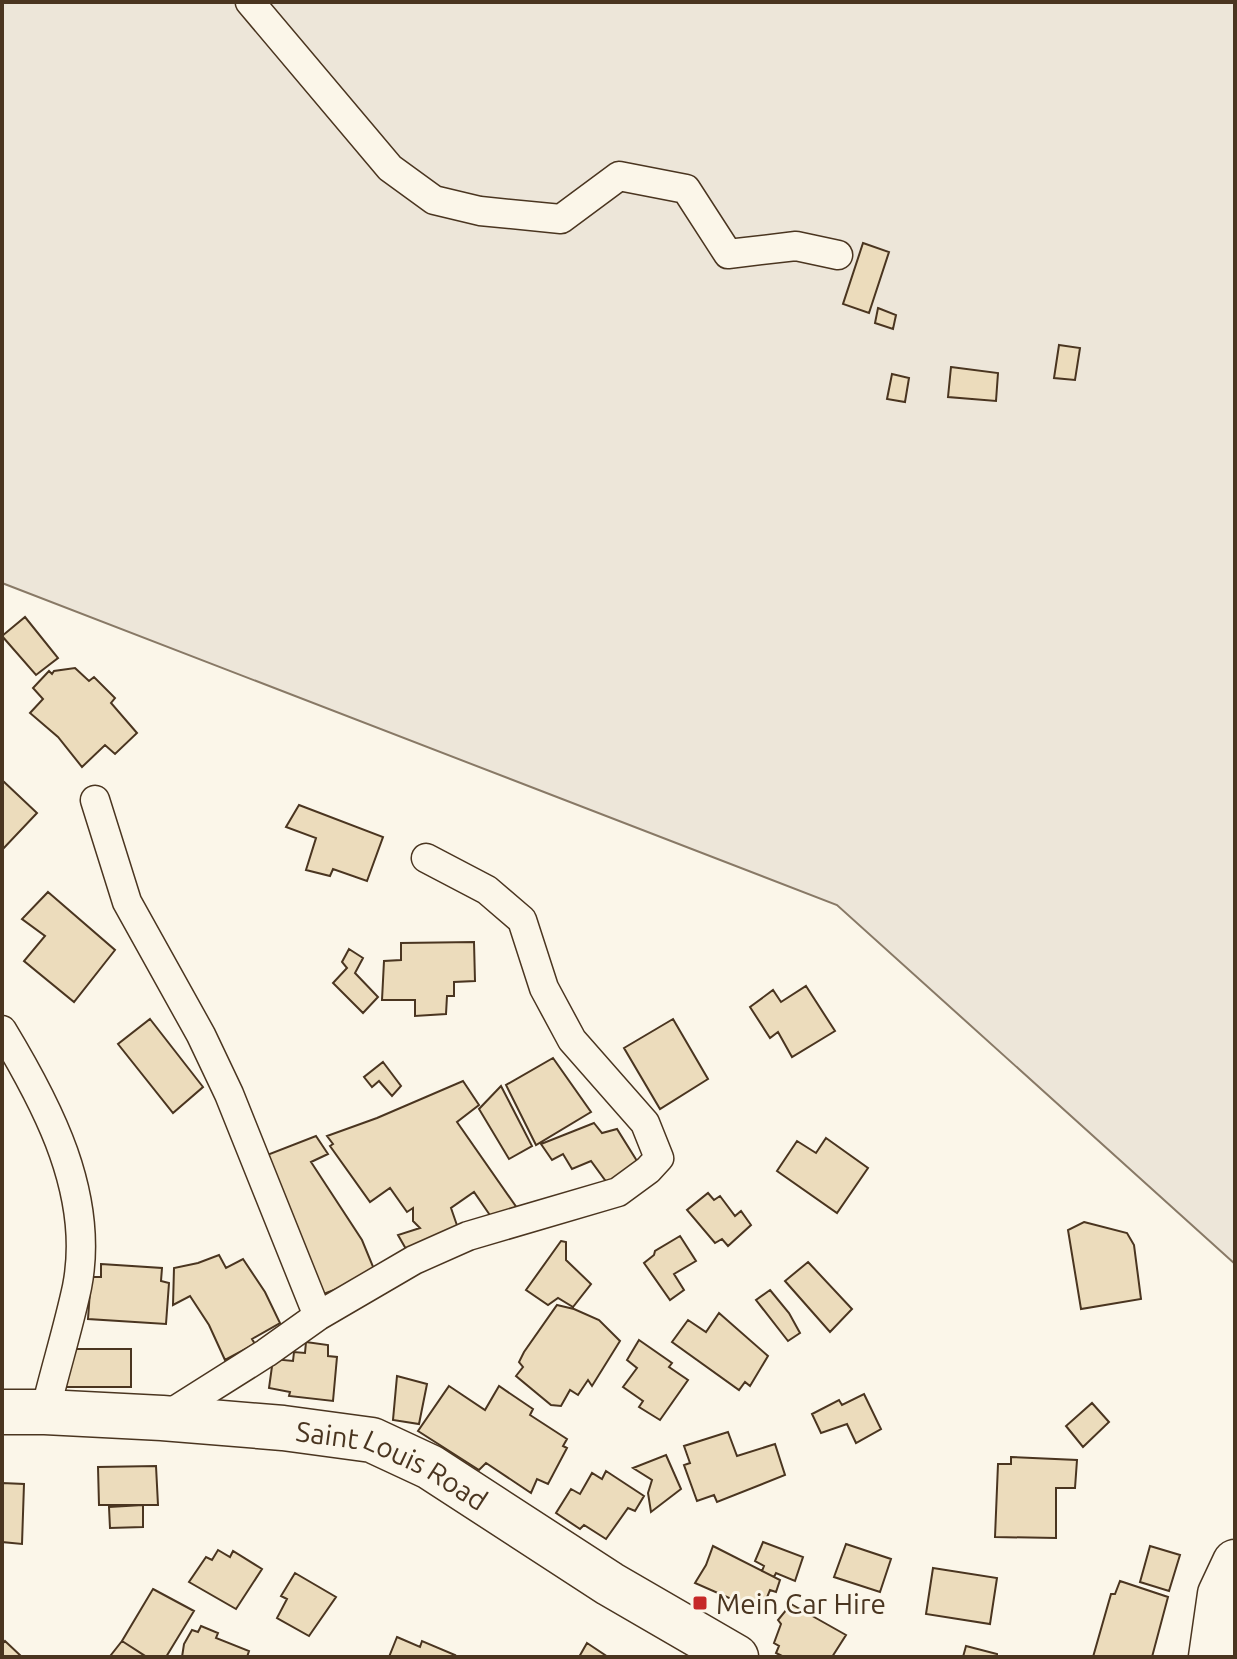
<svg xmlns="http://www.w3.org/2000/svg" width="1237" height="1659" viewBox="0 0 1237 1659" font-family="Ubuntu,sans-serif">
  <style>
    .green { fill: #ede6d9; stroke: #887966; stroke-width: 2 }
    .building { fill: #ecdcbc; stroke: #4a3520; stroke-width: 2 }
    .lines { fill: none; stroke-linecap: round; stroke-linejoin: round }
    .minor-casing { stroke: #4a3520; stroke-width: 31 }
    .primary-casing { stroke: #4a3520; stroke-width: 47 }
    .minor { stroke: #fbf6e9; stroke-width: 28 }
    .primary { stroke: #fbf6e9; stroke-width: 44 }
    .poi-dot { fill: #c62828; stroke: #fbf6e9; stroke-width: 3 }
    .labels { text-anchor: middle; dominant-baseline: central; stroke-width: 6; stroke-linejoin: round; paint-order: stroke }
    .street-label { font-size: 28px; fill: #4a3520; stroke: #fbf6e9 }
    .poi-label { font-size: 28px; fill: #4a3520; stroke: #fbf6e9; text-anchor: start }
  </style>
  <rect width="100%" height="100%" fill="#fbf6e9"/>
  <path class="green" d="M2 2H1235V1264L837 905 2 583Z"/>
  <path class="building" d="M863 243 889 252 869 313 843 304Z
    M878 308 896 315 893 329 875 323Z
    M1059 345 1080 348 1075 380 1054 378Z
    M951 367 998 373 996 401 948 397Z
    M892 374 909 378 905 402 887 399Z
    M25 617 58 658 36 675 2 636Z
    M75 668 89 681 94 677 115 698 111 703 137 733 115 754 105 745 82 767 58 737 30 713 43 699 33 688 49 671 52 674 54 671Z
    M2 780 37 813 2 850Z
    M299 805 383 837 367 881 333 869 330 876 306 870 316 838 286 827Z
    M48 892 115 950 74 1002 24 961 45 936 22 919Z
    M474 942 475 981 454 982V996H447L446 1014 415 1016V1000H382L384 961 401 960V943Z
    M349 949 363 958 355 973 378 997 363 1013 333 983 347 968 342 962Z
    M806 986 835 1031 792 1057 778 1032 770 1038 750 1007 773 990 781 1002Z
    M150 1019 203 1087 173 1113 118 1044Z
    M673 1019 708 1079 660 1109 624 1048Z
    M553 1058 591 1112 536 1145 506 1085Z
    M383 1062 401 1086 392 1096 379 1081 372 1087 364 1077Z
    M463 1081 479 1105 457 1122 524 1218 496 1224 474 1192 451 1208 460 1234 406 1249 398 1235 420 1228 413 1221V1208L407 1212 390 1188 370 1202 330 1146 333 1144 327 1136 377 1118Z
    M501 1086 532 1146 509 1159 479 1109Z
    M594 1123 602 1133 617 1129 647 1177 613 1191 591 1161 572 1169 563 1154 552 1160 541 1144Z
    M316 1136 328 1154 311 1162 362 1240 376 1274 321 1295 267 1155Z
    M826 1138 868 1168 837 1213 777 1171 797 1141 816 1153Z
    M708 1193 714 1200 720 1196 735 1216 741 1211 751 1225 728 1246 722 1239 715 1243 687 1210Z
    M1084 1222 1127 1233 1134 1245 1141 1299 1081 1309 1068 1230Z
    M680 1236 696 1261 674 1274 684 1290 670 1300 644 1263 654 1255 655 1251Z
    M561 1241 566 1242V1260L591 1284 573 1307 558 1298 548 1305 526 1290Z
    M219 1255 226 1268 243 1259 265 1292 280 1323 252 1339 255 1344 225 1360 209 1325 190 1296 173 1305 174 1268 198 1263Z
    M808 1262 852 1309 830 1332 785 1281Z
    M101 1264 162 1268 161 1281 169 1283 166 1324 88 1319 91 1277H101Z
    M770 1290 789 1313 800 1333 788 1341 756 1300Z
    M557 1305 574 1309 599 1320 620 1341 592 1386 588 1380 578 1395 570 1390 561 1406 551 1405 516 1376 523 1367 519 1362 524 1352Z
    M719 1313 768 1356 750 1386 745 1382 739 1390 672 1342 688 1320 706 1332Z
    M639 1340 672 1363 669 1367 688 1380 660 1420 639 1407 643 1401 623 1387 637 1368 627 1360Z
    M306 1342 328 1345V1356L337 1357 333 1401 289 1396 290 1392 269 1388 273 1359 293 1361 294 1352 305 1353Z
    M62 1349H131V1387H62Z
    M397 1376 427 1384 419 1424 393 1420Z
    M449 1386 485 1410 499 1386 533 1409 530 1415 567 1439 563 1446 567 1448 548 1484 537 1479 531 1493 486 1463 479 1470 418 1431Z
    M864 1394 881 1429 856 1443 847 1424 821 1433 812 1414 839 1400 842 1405Z
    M1092 1403 1109 1422 1083 1447 1066 1426Z
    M728 1432 737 1456 775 1444 785 1475 717 1502 714 1495 697 1501 684 1465 690 1463 684 1446Z
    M666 1455 681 1489 651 1512 648 1493 652 1480 633 1468Z
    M1011 1457 1077 1460 1075 1488H1056V1538L995 1537 998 1464H1011Z
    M156 1466 158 1505H99L98 1467Z
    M606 1471 644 1496 635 1511 628 1508 606 1539 584 1525 580 1529 556 1513 571 1489 580 1494 592 1473 602 1479Z
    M2 1483 24 1484 22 1544 2 1542Z
    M143 1505V1527L110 1528 109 1507Z
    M763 1542 803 1557 795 1581 776 1573 774 1577 762 1571 764 1566 755 1561Z
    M846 1544 891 1559 880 1592 834 1577Z
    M713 1546 780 1580 776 1592 770 1590 761 1612 695 1583 706 1565Z
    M1150 1546 1180 1555 1169 1591 1140 1582Z
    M218 1550 230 1557 233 1551 262 1569 236 1609 189 1582 206 1557 212 1560Z
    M933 1568 997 1578 990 1624 926 1614Z
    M295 1573 336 1597 309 1636 277 1618 287 1599 281 1596Z
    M1120 1581 1168 1597 1152 1657H1093L1111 1594H1115Z
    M153 1589 194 1611 166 1657H147L122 1641Z
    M791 1604 846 1635 832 1657H784L776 1653 779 1646 774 1643 781 1624 778 1620Z
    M201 1626 218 1633 216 1638 249 1651 247 1657H182L184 1644 192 1630 198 1632Z
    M397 1637 420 1647 422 1641 455 1655 454 1657H389Z
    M5 1641 22 1657H2V1644Z
    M122 1641 145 1656V1657H114L111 1655Z
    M587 1643 608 1657H579Z
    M966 1646 997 1654V1657H963Z"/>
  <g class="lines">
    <g class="minor-casing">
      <path id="minor" d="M250 2 390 168 434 200 480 211 561 219 619 176 686 189 728 254 796 246 838 255
        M95 800 127 902 201 1035 229 1094 318 1316
        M2 1030C48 1106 95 1195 77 1287 68 1329 55 1370 45 1412
        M163 1418 266 1353 318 1316 414 1260 468 1236 618 1192 648 1170 659 1158 645 1123 572 1040 544 988 522 920 487 890 426 858"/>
    </g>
    <g class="primary-casing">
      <g id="primary">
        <path id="s1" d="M2 1412H45L162 1418 283 1428 372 1440 430 1467 610 1584 736 1657"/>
        <path d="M1211 1657 1220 1594 1235 1562"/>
      </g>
    </g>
    <use href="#minor" class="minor"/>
    <use href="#primary" class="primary"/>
  </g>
  <rect class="poi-dot" x="692" y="1595" width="16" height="16" rx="4"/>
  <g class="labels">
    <g class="street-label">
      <text stroke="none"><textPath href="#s1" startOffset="398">Saint Louis Road</textPath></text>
    </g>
    <g class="poi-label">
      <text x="716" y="1603">Mein Car Hire</text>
    </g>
  </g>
  <rect width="1237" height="1659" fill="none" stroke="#4a3520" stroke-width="8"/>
</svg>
